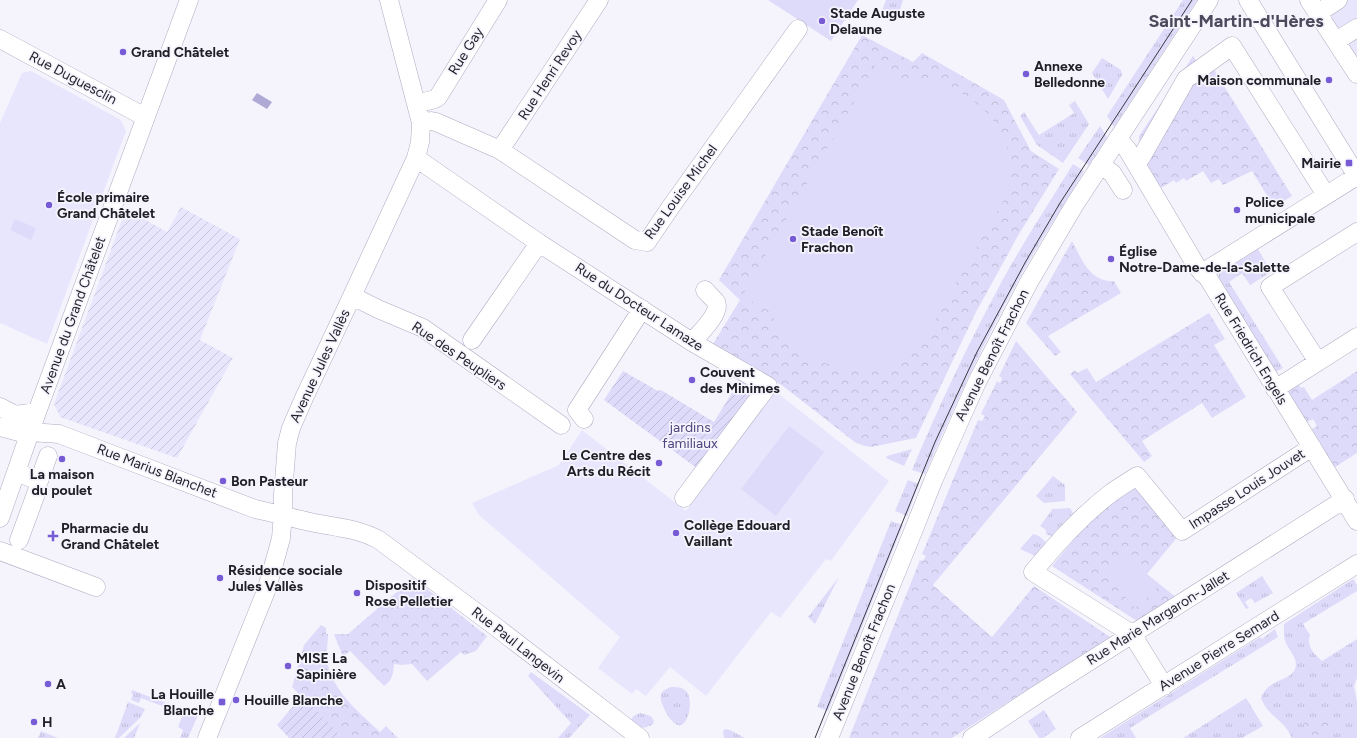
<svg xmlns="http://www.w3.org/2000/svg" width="1357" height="738" viewBox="0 0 1357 738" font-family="Figtree,sans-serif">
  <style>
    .built { fill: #e8e6fd }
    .industrial { fill: url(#industrial-furrows) }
    .grass { fill: url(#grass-tufts) }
    .park { fill: url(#park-crowns) }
    .garden { fill: url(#garden-furrows) }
    .pitch { fill: #dedbfa }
    .water { fill: #aea9d5 }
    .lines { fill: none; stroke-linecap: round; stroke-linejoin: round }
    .minor-casing { stroke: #adabc0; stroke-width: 19 }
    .minor { stroke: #fff; stroke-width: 18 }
    .tram { stroke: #393840; stroke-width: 1 }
    .poi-dot { fill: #775bd5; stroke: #f5f4fd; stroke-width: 1.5 }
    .labels { text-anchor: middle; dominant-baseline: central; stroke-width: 3.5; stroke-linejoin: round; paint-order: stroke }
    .poi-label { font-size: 14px; font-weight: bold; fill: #201f27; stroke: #f5f4fd; text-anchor: start }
    .street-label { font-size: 14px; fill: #201f27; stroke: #f5f4fd }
    .park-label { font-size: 14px; fill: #50467e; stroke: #f5f4fd }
    .district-label { font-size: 18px; font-weight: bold; fill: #4b495b; stroke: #f5f4fd }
  </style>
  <defs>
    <pattern id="industrial-furrows" width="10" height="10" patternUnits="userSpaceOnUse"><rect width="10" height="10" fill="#e8e6fd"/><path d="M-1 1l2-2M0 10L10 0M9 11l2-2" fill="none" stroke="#c7c5d9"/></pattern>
    <pattern id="grass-tufts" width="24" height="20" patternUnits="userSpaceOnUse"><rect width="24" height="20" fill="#dedbfa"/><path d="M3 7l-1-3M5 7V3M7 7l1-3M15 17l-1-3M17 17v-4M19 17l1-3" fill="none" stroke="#bebcd6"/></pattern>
    <pattern id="park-crowns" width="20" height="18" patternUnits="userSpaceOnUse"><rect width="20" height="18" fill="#dedbfa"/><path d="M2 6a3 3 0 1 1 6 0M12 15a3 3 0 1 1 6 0" fill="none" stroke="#bebcd6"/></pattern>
    <pattern id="garden-furrows" width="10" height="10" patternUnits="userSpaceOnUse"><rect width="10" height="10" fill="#dedbfa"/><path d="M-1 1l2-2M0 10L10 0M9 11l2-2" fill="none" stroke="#bebcd6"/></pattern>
  </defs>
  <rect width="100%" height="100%" fill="#f5f4fd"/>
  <path class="built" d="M1312 0H1357V69Z
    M31 71 121 120 126 131 47 344 0 323V123L22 73Z
    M775 391 889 481 831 561 826 559 780 618 771 612 706 696 670 667 646 696 636 689 632 694 598 668 620 637 479 515 472 503 559 465 582 430 686 511Z"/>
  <path class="industrial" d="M181 207 240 239 200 340 233 358 177 458 60 417 54 404 126 209 167 232Z"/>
  <path class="grass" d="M886 0H903L897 19C889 21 886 20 881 13Z
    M1183 0H1197L1114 127 1107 116Z
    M1193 56 1199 64 1143 144 1139 141V136Z
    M1102 58 1121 70 1122 75 1108 99 1092 73Z
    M1075 101 1089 124 1063 163 1037 145 1020 116 1024 112 1039 135 1074 113 1069 105Z
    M1100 126 1107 137 1089 165 1078 158Z
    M1073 164 1084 171C1070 195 1055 218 1041 241 996 315 959 395 925 474L912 470C939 405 969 342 1002 281 1024 241 1049 203 1073 164Z
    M1258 249 1271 272 1250 285 1242 273 1229 282 1283 368 1274 373 1218 282 1219 274Z
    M912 449 904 466 886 458 887 456Z
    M1053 476 1065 485V501L1044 503 1036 496Z
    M908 480 919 484 907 516 895 511Z
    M1070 508 1073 513 1051 536 1046 534V530L1040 526 1052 510 1051 509Z
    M891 521 903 525 828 711 817 707Z
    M1033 534 1039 536 1045 541 1046 544 1035 556 1020 549Z
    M1262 576 1273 593 1255 603 1251 598 1245 602 1249 608 1246 609 1236 593Z
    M839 577 815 624 808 617Z
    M1353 579 1357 585V591L1303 624 1310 635C1306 646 1314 654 1322 661L1357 639V678L1354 686 1357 701V738H1292C1285 723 1278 721 1268 710 1265 707 1263 702 1261 699 1267 678 1290 682 1295 669 1299 659 1289 651 1286 643 1283 637 1284 630 1284 624Z
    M1275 629 1278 637 1130 728 1136 738H1100L1260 637 1262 639Z
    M531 672 590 715 569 738H558L571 723 528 676Z
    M671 687C676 687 682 687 686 691 693 697 690 722 681 725 672 728 658 701 661 694 663 690 667 688 671 687Z
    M132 690 198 715 188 738H180L183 730 178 727 183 714 141 698 139 703 131 700 133 694 131 693Z
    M1246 698 1263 726 1242 738H1183Z
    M128 702 145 709 141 717 119 738H115Z
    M1044 710 1056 729 1043 738H1039L1028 721Z
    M640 713 651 716 654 721 652 725C643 729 637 729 631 721 632 716 635 715 640 713Z
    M140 723 134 738H124Z
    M725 729 730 730 745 738H724L723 731Z
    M41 731 58 738H38Z"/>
  <path class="park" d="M862 35 913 62 922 53 1004 100 1031 151 1059 169 1019 234 975 314 916 438 871 447 865 446 856 443 783 386 713 344 740 300 719 280Z
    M1213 68 1292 196 1274 207 1252 171 1223 185 1219 179 1211 183 1203 171 1186 181 1184 178 1176 183 1174 180 1163 187 1158 186 1146 169 1147 162 1157 149 1195 81Z
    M1072 241C1082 259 1089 282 1114 281L1121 293 1048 336 1061 352 1055 356 1026 323Z
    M1209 313 1225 339 1214 345 1246 397 1212 418 1202 403 1142 441 1152 456 1144 462 1070 374 1075 370 1077 373 1087 368 1096 382Z
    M1016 341 1077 412 933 585 992 637 1034 586 1110 637 952 738H849L920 560 923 561 926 556 922 554 978 420 982 421 985 416 981 414 997 381 1000 383 1002 378 999 376Z
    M1357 371V453L1335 467 1312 429 1317 426 1313 419 1307 422 1287 390 1298 384 1301 388 1304 387 1312 400Z
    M1136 483 1179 535 1147 574 1177 598 1140 623 1052 566 1090 520Z
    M413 578 487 636 476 651 464 655 461 652 427 681 412 664 402 665 394 664C393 674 393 680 384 686L350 651 343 657 334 634H348Z
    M321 625 326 628V634H328C328 643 326 652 327 660 332 691 358 711 380 732L386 726 398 738H343L292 687 304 645Z
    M1302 717H1331L1340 728 1323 738H1309Z"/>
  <path class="garden" d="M623 371 658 391 661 390 714 422 741 378 755 387 756 392 698 469 604 400Z
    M302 696 343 738H289L277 725Z"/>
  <path class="pitch" d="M768 0H858L831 41Z
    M876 64 904 81C918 77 937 82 949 87 996 108 1023 150 1004 200L928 332 915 350 896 363 878 369 856 371 835 367 815 359 794 344 778 327 771 312 742 296Z
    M15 219 36 228 31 240 10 230Z
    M789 426 824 452 776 516 741 489Z
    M1125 553 1157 589 1135 608 1103 571Z"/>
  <path class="water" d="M257 93 272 102 267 109 252 100Z"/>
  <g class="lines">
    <g class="minor-casing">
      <path id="minor" d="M1248 0 1357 176
        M1309 0 1357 74
        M1318 13 1338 0
        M0 39 145 117
        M1336 41 1357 28
        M416 103C423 101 432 102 438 97L498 0
        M421 123 431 121 436 122 500 150 635 240 647 242 670 208 798 29
        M1118 138 1127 149 1136 164 1197 267 1208 278 1357 521
        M500 150 599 0
        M416 158 539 243 692 342 768 386 684 498
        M1136 164 1142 156 1186 79 1232 46 1326 195
        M1100 165 1112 173 1123 190
        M1202 273 1357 176
        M352 296 378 309 423 328 561 425
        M472 340 539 243
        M692 342C699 334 722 312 716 302 713 298 708 294 705 290
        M1318 362 1270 287 1357 232
        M1275 389 1357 337
        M0 407 15 415 37 412
        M584 419 577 410 642 309
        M0 427 19 432H30L59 434 255 509C274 513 292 518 310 522 334 527 357 528 379 540L496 627 640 738
        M16 472 39 481 48 456
        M0 518 37 412 189 0
        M19 540 37 491
        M0 551 96 587
        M1164 686 1132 634 1033 572C1057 543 1081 516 1111 493 1119 487 1128 482 1137 476L1182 531 1312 447
        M207 738 266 591 277 553 281 538 283 514V494L287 443 291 428 304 398 352 296 416 158 420 142 421 123 389 0
        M829 738 916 524 933 481 977 382 1029 282 1075 204 1209 0
        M972 738 1038 694 1345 499
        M1080 738 1357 564"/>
    </g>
    <use href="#minor" class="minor"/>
    <path class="tram" d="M815 738 935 442 977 352 1026 261 1060 203 1192 0"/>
  </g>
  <g class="poi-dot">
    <circle cx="822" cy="21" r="4"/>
    <circle cx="123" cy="52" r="4"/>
    <circle cx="1026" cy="74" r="4"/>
    <circle cx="1329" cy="80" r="4"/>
    <rect x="1345" y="159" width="8" height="8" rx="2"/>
    <circle cx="49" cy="205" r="4"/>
    <circle cx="1237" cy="210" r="4"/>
    <circle cx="793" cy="239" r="4"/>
    <circle cx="1111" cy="259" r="4"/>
    <circle cx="692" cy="380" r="4"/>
    <circle cx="62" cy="459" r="4"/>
    <circle cx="659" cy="463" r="4"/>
    <circle cx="223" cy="481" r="4"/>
    <circle cx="676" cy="533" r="4"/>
    <path d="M51 530h4v4h4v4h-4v4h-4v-4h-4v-4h4z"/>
    <circle cx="220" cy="578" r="4"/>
    <circle cx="357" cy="593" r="4"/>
    <circle cx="288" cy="666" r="4"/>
    <circle cx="48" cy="684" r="4"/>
    <circle cx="236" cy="700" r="4"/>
    <rect x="218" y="698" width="8" height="8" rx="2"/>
    <circle cx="34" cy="722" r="4"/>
  </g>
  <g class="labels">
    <g class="poi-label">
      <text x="830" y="13">Stade Auguste<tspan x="830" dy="16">Delaune</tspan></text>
      <text x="131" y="52">Grand Châtelet</text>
      <text x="1034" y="66">Annexe<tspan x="1034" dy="16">Belledonne</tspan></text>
      <text x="1321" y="80" text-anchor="end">Maison communale</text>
      <text x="1341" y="163" text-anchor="end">Mairie</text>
      <text x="57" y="197">École primaire<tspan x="57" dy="16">Grand Châtelet</tspan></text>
      <text x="1245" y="202">Police<tspan x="1245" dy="16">municipale</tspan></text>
      <text x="801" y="231">Stade Benoît<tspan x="801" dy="16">Frachon</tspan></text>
      <text x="1119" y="251">Église<tspan x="1119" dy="16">Notre-Dame-de-la-Salette</tspan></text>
      <text x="700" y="372">Couvent<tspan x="700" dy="16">des Minimes</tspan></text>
      <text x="651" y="455" text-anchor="end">Le Centre des<tspan x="651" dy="16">Arts du Récit</tspan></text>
      <text x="62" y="474" text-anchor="middle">La maison<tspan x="62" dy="16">du poulet</tspan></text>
      <text x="231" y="481">Bon Pasteur</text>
      <text x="684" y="525">Collège Edouard<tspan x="684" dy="16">Vaillant</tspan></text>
      <text x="61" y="528">Pharmacie du<tspan x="61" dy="16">Grand Châtelet</tspan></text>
      <text x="228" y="570">Résidence sociale<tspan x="228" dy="16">Jules Vallès</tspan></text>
      <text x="365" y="585">Dispositif<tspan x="365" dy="16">Rose Pelletier</tspan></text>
      <text x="296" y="658">MISE La<tspan x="296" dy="16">Sapinière</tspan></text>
      <text x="56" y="684">A</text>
      <text x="214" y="694" text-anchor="end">La Houille<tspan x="214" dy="16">Blanche</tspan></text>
      <text x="244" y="700">Houille Blanche</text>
      <text x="42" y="722">H</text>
    </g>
    <g class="street-label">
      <text transform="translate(466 51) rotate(-58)">Rue Gay</text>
      <text transform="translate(550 75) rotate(-57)">Rue Henri Revoy</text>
      <text transform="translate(73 78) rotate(28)">Rue Duguesclin</text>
      <text transform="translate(681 192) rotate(-54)">Rue Louise Michel</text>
      <text transform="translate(639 307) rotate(33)">Rue du Docteur Lamaze</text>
      <text transform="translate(73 315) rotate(-70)">Avenue du Grand Châtelet</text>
      <text transform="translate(1251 349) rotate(59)">Rue Friedrich Engels</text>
      <text transform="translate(992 355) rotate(-63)">Avenue Benoît Frachon</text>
      <text transform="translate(459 356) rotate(34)">Rue des Peupliers</text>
      <text transform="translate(320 366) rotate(-65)">Avenue Jules Vallès</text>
      <text transform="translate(157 471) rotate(21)">Rue Marius Blanchet</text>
      <text transform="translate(1247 489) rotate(-33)">Impasse Louis Jouvet</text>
      <text transform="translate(1158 618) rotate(-32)">Rue Marie Margaron-Jallet</text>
      <text transform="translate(518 645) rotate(38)">Rue Paul Langevin</text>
      <text transform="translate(1219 651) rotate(-32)">Avenue Pierre Semard</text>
      <text transform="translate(864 652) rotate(-68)">Avenue Benoît Frachon</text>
    </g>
    <g class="park-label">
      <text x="690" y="427">jardins<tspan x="690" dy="16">familiaux</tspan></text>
    </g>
    <g class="district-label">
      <text x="1236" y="21">Saint-Martin-d'Hères</text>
    </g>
  </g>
</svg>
